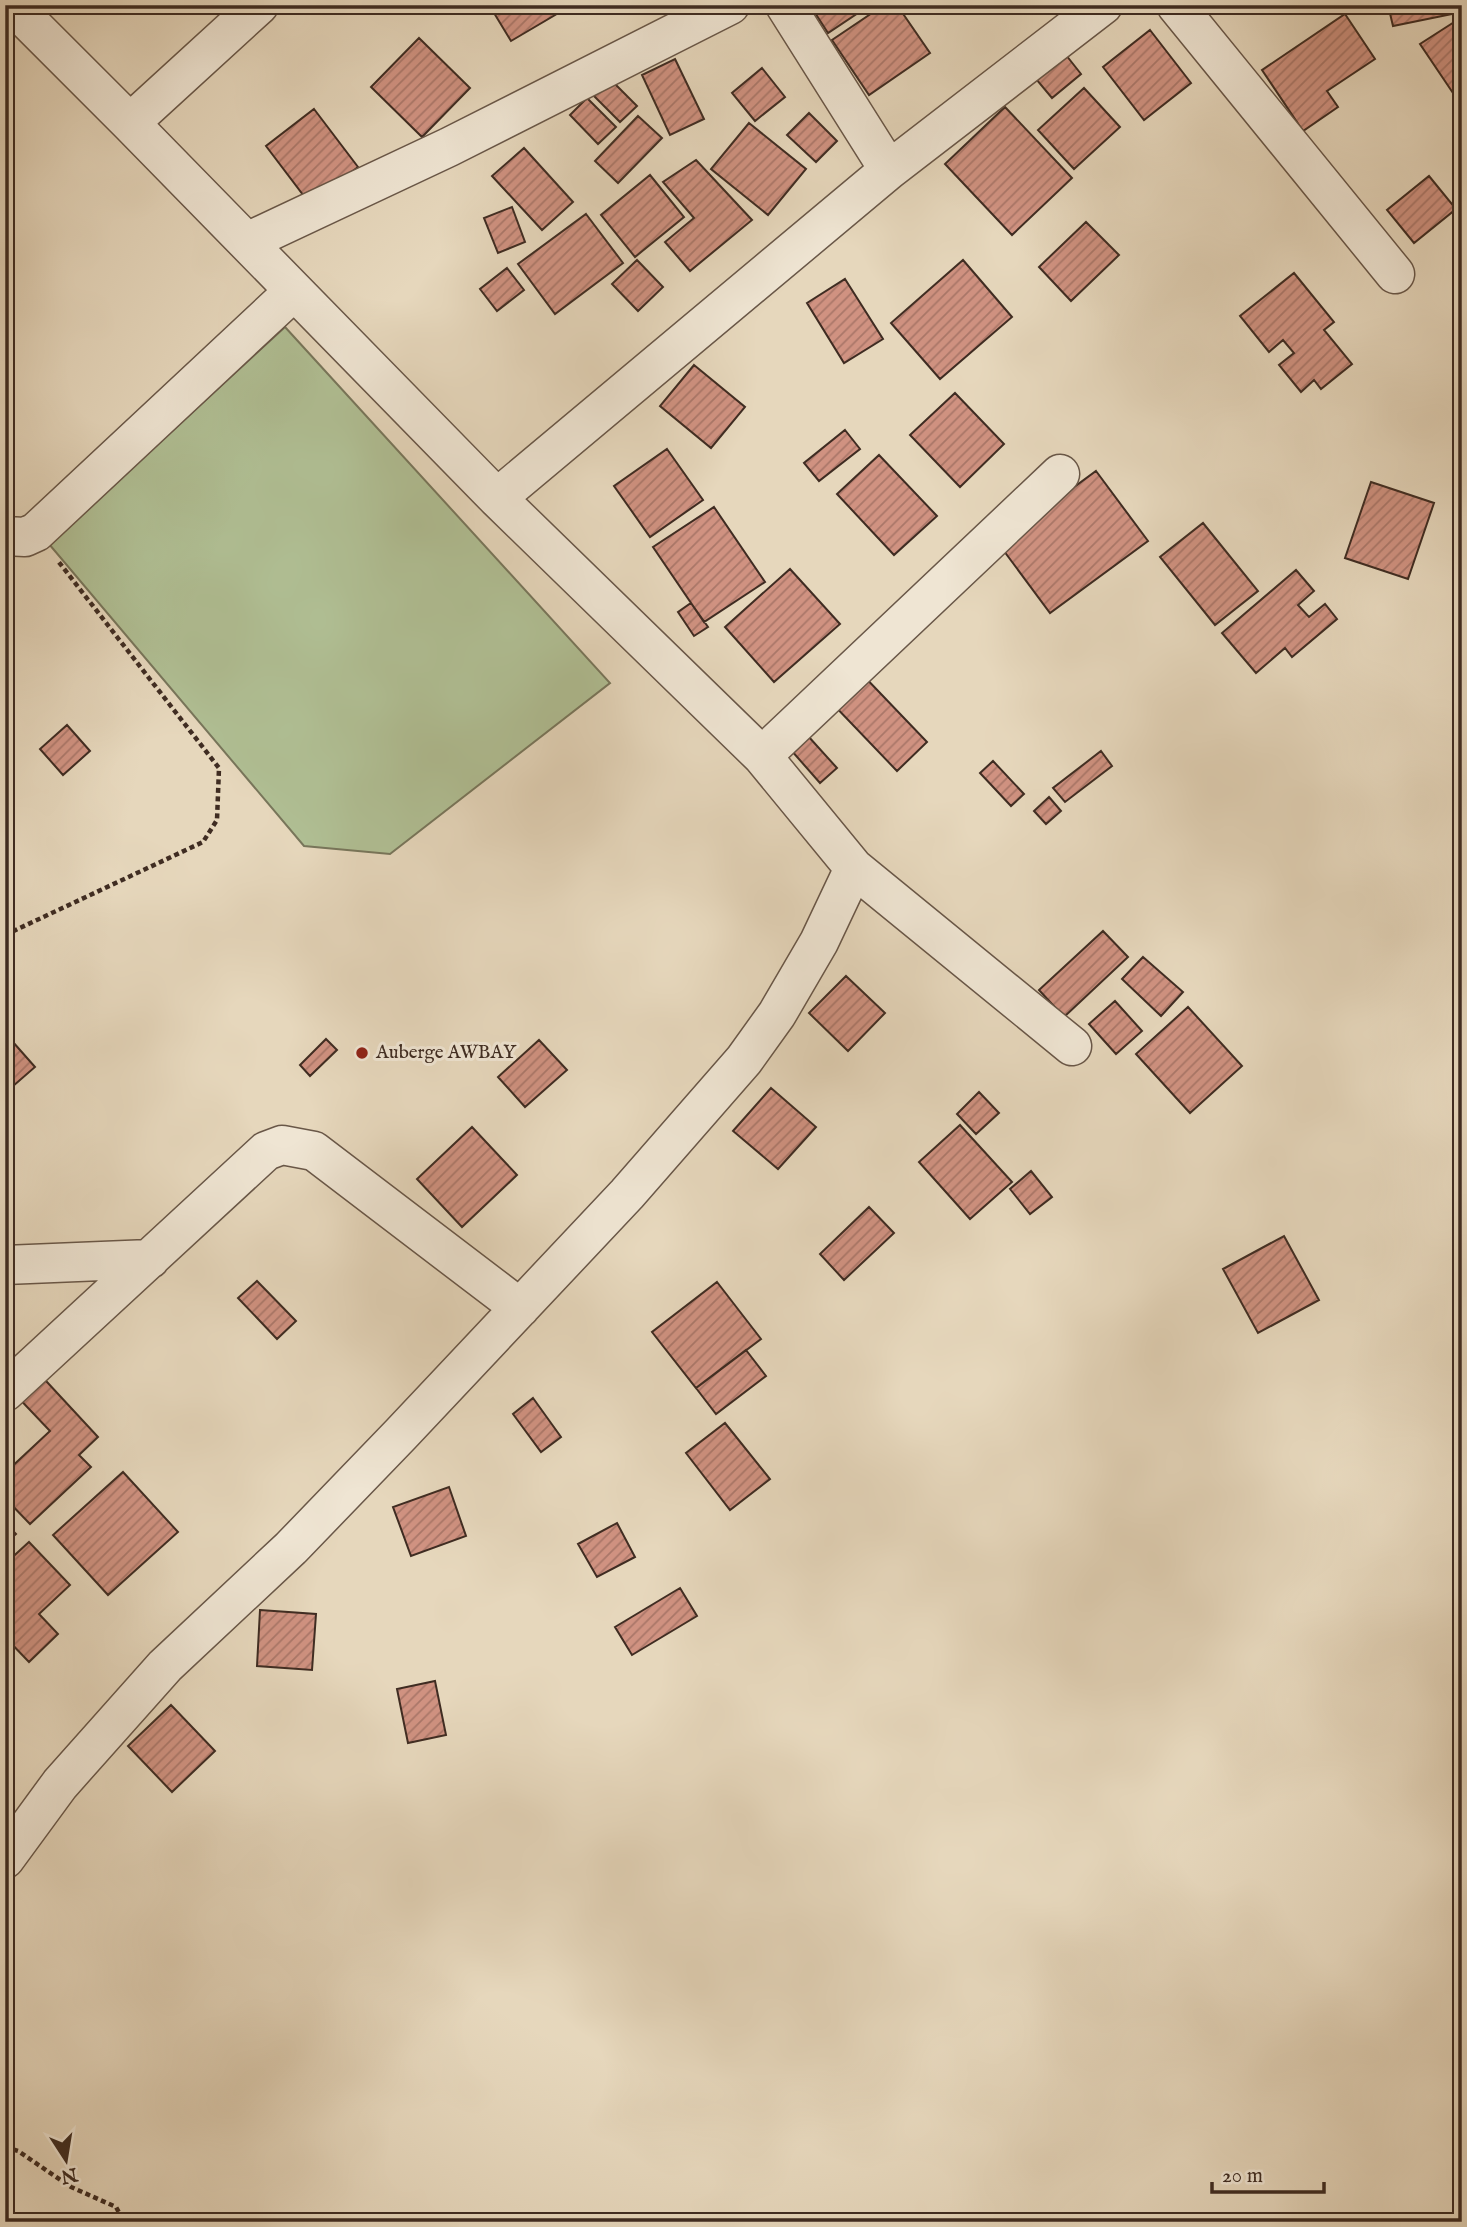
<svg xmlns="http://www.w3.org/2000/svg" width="1467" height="2227" viewBox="0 0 1467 2227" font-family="'IM FELL English',serif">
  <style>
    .garden { fill: #b0bf94; stroke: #78765b; stroke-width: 2 }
    .building { fill: url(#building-hatch); stroke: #3f2c22; stroke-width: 2 }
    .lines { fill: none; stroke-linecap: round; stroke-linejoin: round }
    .minor-casing { stroke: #695748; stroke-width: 41 }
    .path { stroke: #3f2c22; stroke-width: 4.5; stroke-dasharray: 5 3.5; stroke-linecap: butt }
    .minor { stroke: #efe5d3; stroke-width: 38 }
    .poi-dot { fill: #8f2418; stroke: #efe5d3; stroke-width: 2.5 }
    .labels { text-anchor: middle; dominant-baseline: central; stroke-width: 6; stroke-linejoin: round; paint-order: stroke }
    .poi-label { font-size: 19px; fill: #3f2c22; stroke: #efe5d3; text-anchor: start }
  </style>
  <defs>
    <pattern id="building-hatch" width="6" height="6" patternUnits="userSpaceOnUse" patternTransform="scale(1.75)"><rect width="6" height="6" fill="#d09281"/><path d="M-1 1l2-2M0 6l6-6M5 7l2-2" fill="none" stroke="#aa7769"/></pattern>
  </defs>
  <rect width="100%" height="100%" fill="#e6d7bc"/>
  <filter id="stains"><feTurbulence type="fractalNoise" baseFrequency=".00286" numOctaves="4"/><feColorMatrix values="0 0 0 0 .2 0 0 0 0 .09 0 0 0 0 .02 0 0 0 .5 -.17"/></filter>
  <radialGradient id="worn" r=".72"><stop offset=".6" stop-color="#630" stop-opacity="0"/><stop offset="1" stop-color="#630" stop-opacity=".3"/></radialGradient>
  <path class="garden" d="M285 327 610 683 390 854 304 846 49 544Z"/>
  <path class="building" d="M183 5H214L185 13Z
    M495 5H572L511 41 491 8Z
    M810 5H870L828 33Z
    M884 5H897L930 53 869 95 832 40Z
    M1388 5H1455L1457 13 1393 26Z
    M1345 14 1375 59 1327 91 1338 107 1303 131 1262 70Z
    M1462 17V96L1457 99 1420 44Z
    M1150 30 1191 83 1144 120 1103 67Z
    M419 38 470 88 422 137 371 87Z
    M1066 55 1081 74 1052 98 1036 79Z
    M675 59 704 119 670 135 642 75Z
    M762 68 785 97 755 121 732 93Z
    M611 80 637 106 620 122 594 96Z
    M1084 88 1120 127 1074 169 1038 130Z
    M587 98 616 127 598 144 570 115Z
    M1005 107 1072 178 1012 235 945 164Z
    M314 109 358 167 310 204 266 146Z
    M809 113 837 141 816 162 787 135Z
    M638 116 662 138 618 183 595 161Z
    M749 123 806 169 768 215 711 169Z
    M524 148 573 202 542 230 492 176Z
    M696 160 752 220 690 271 665 242 694 218 663 182Z
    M650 175 684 217 635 257 601 215Z
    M1429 176 1456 209 1414 243 1387 210Z
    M512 207 525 242 498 253 484 218Z
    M586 214 623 263 555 314 518 264Z
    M1086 222 1119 255 1071 301 1039 267Z
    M637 260 663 287 638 311 612 284Z
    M963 260 1012 317 940 379 891 323Z
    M507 268 524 290 497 311 480 289Z
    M1294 273 1334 322 1324 330 1352 364 1321 389 1314 380 1301 392 1279 365 1294 353 1283 340 1269 352 1240 316Z
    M845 279 883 339 844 363 807 303Z
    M694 365 745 407 711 448 660 406Z
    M955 393 1004 444 960 487 910 435Z
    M845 430 860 449 819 481 804 463Z
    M667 449 703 500 650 537 614 486Z
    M879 455 937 516 894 555 837 494Z
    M1096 471 1148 541 1050 613 998 543Z
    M1371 482 1434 503 1408 579 1345 558Z
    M714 507 765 582 704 622 653 547Z
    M1203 523 1258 591 1215 625 1160 557Z
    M790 569 840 624 774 682 725 627Z
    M1296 570 1314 591 1298 605 1309 617 1325 604 1337 619 1292 657 1285 648 1256 673 1222 633Z
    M691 603 708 627 694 636 678 612Z
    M859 671 927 742 897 771 829 700Z
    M67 725 90 751 63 775 40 749Z
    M808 736 837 768 820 783 791 750Z
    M1101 751 1112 766 1065 802 1053 788Z
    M993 761 1024 794 1011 806 980 773Z
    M1049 797 1061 811 1046 824 1034 811Z
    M1103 931 1128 957 1064 1017 1039 990Z
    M1143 957 1183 992 1161 1016 1122 979Z
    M846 976 885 1013 848 1051 809 1013Z
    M1115 1001 1142 1031 1116 1054 1089 1024Z
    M1188 1007 1242 1066 1190 1113 1136 1054Z
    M5 1033 35 1067 5 1093Z
    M326 1039 337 1050 310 1076 300 1065Z
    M539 1040 567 1070 525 1107 498 1077Z
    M771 1088 816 1127 778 1169 733 1131Z
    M979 1092 999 1113 976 1134 957 1114Z
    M960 1125 1012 1182 970 1219 919 1162Z
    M472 1127 517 1175 462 1227 417 1179Z
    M1031 1171 1052 1197 1030 1214 1010 1189Z
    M869 1207 894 1233 844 1280 820 1254Z
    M1284 1236 1319 1300 1258 1333 1223 1269Z
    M257 1281 296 1321 277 1339 238 1298Z
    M717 1282 761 1339 696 1388 652 1332Z
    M746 1350 766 1376 716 1414 696 1388Z
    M34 1368 98 1437 79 1455 91 1467 30 1524 5 1498V1473L50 1431 11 1390Z
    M533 1398 561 1437 541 1452 513 1414Z
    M725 1423 770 1479 730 1510 686 1453Z
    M123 1472 178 1532 108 1595 53 1535Z
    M449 1487 466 1536 411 1556 393 1507Z
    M5 1523 16 1534 5 1544Z
    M617 1523 635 1557 597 1577 578 1544Z
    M29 1542 70 1585 39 1614 58 1634 29 1662 5 1637V1564Z
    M680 1588 697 1616 632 1655 615 1627Z
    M260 1610 316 1614 312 1670 257 1666Z
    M435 1681 446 1735 408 1743 397 1689Z
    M171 1705 215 1751 172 1792 128 1746Z"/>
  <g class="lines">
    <g class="minor-casing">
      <path id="minor" d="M12 5 130 123 497 498 762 756 854 868 1072 1046
        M785 5 889 170
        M1176 5 1395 274
        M130 123 259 5
        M247 242 449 147 730 5
        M497 498 889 170 1103 5
        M5 536 25 537 36 532 294 291
        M762 756 1060 474
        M5 1265 150 1259
        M5 1392 266 1151 282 1145 314 1151 520 1308
        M5 1859 60 1784 165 1666 291 1548 401 1434 627 1194 744 1060 777 1014 819 942 854 868"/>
    </g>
    <path class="path" d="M5 935 203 842 217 820 219 768 58 561
      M5 2147 18 2151 71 2187 116 2207 124 2222"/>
    <use href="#minor" class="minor"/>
  </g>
  <circle class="poi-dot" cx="362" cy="1053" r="7"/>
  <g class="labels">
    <g class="poi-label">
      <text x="376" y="1053">Auberge AWBAY</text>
    </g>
  </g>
  <rect width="1467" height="2227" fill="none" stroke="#e6d7bc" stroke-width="28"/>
  <rect x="7" y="7" width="1453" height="2213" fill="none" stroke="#3f2c22" stroke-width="3.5"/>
  <rect x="14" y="14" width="1439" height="2199" fill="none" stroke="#3f2c22" stroke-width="2"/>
  <g transform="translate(66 2160) rotate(168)" stroke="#efe5d3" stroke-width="5" paint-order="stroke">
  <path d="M0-5L12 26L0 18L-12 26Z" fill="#3f2c22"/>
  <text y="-10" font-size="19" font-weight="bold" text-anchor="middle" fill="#3f2c22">N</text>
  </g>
  <path d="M1212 2182v10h112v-10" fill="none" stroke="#3f2c22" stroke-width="3.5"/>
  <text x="1222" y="2182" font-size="21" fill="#3f2c22" stroke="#efe5d3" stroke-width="5" paint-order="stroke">20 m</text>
  <rect width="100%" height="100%" filter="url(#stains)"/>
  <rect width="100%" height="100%" fill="url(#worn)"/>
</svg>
